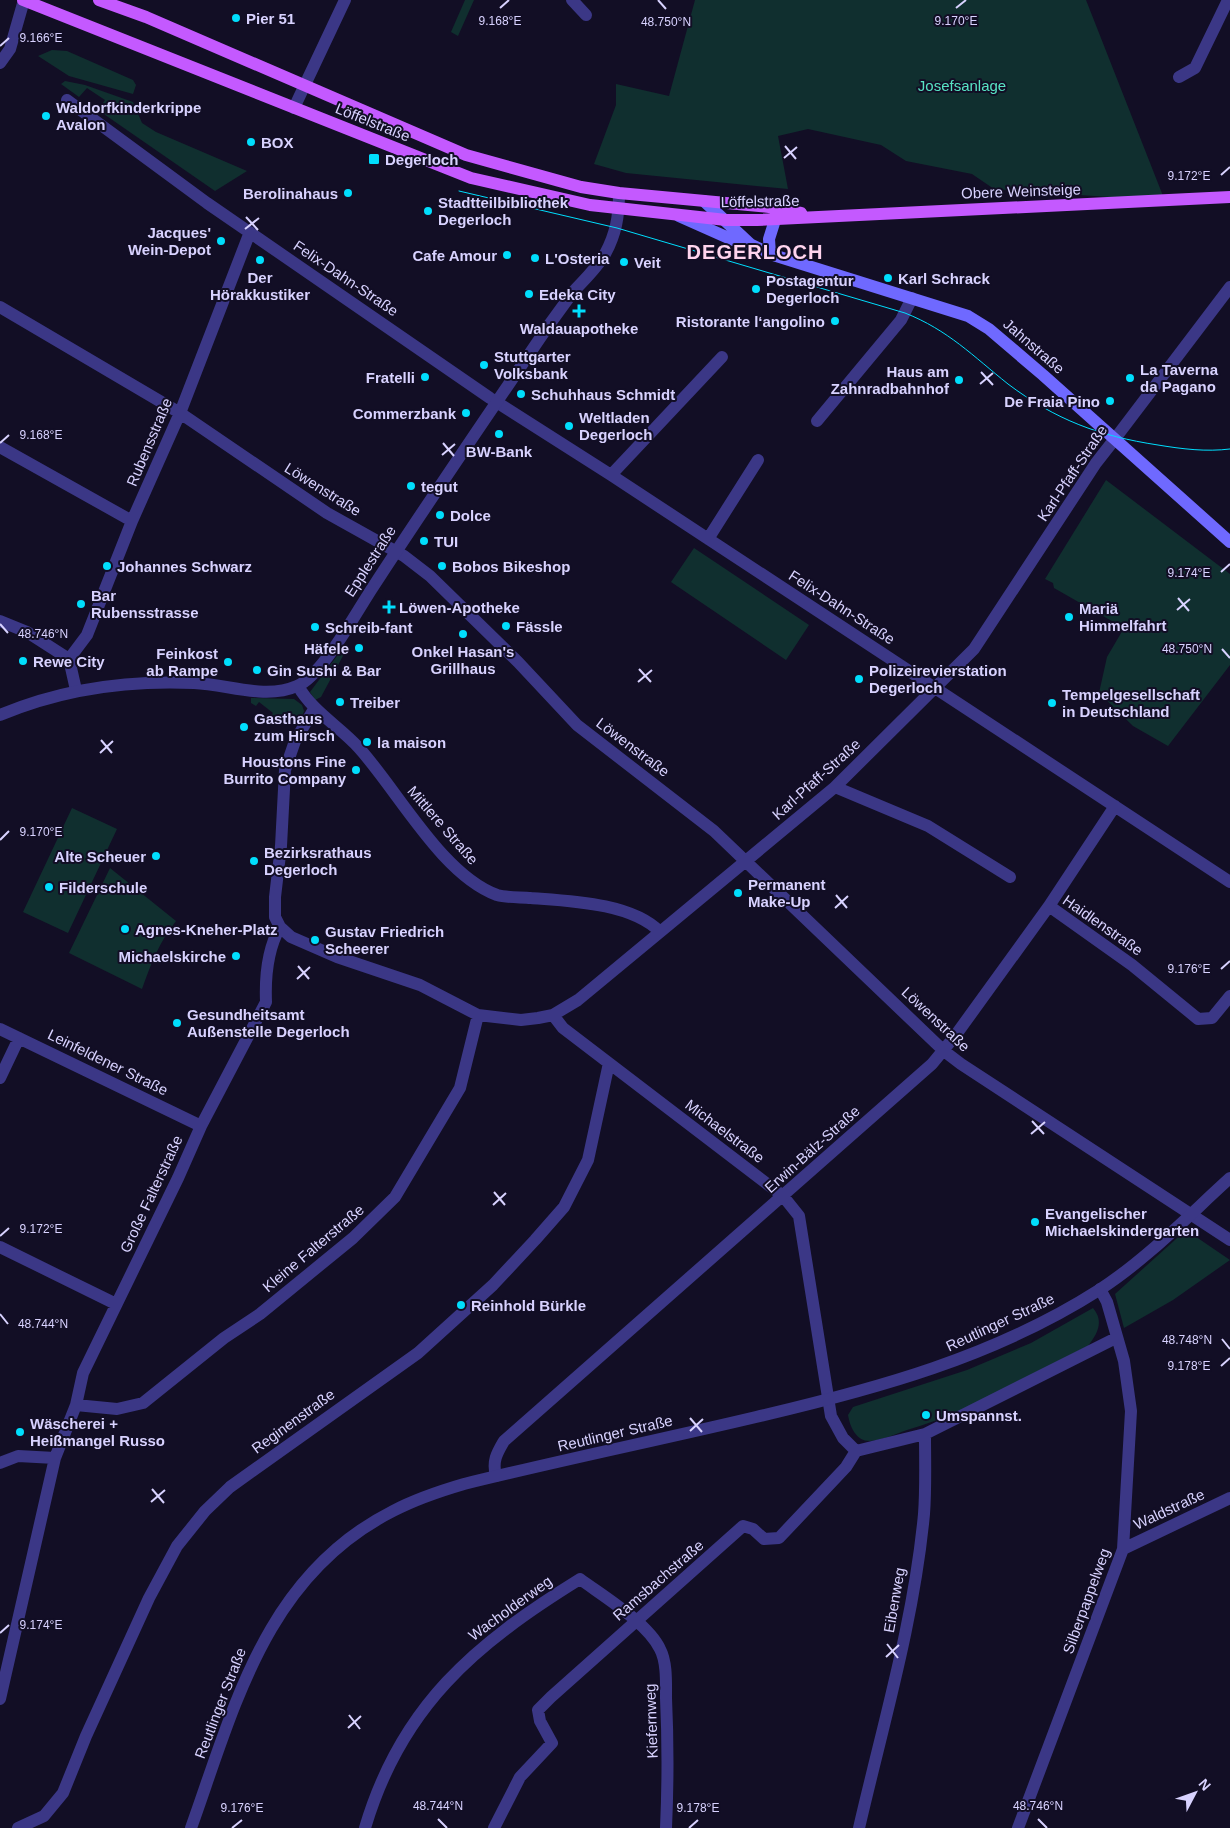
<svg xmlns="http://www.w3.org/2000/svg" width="1230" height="1828" viewBox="0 0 1230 1828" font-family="Helvetica,sans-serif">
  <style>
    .green { fill: #102f2f }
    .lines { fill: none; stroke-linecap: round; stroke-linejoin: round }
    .minor { stroke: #3b3786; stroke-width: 12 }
    .tertiary { stroke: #3b3786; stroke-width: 12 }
    .secondary { stroke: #6f69ff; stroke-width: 12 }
    .primary { stroke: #c459ff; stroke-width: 12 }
    .tram { stroke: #00defd; stroke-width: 1 }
    .ticks { fill: none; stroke: #d8d2ff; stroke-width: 2 }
    .poi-dot { fill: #00defd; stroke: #120e25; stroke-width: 2 }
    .labels { text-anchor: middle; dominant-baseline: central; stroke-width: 4; stroke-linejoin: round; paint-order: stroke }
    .poi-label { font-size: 15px; font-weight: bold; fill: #d8d2ff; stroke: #120e25; text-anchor: start }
    .park-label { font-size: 15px; fill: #58e4c4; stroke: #120e25 }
    .street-label { font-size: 15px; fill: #d8d2ff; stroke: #120e25 }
    .district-label { font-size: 20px; font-weight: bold; letter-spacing: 1px; fill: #ffd4ee; stroke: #120e25 }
    .ticks-label { font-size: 12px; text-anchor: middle; fill: #d8d2ff; stroke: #120e25; stroke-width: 4; stroke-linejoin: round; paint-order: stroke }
  </style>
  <rect width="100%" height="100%" fill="#120e25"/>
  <path class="green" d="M465 0H474L458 36 451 32Z
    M695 0H1086L1165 201 994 189 972 174 906 161 881 145 808 129 778 136 788 189 626 173 594 164 616 105V84L669 96Z
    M52 50 67 51 133 80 136 85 133 94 69 76 38 56Z
    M65 81 85 85 133 102 142 123 156 132 247 171 215 191 98 110 105 100 87 88 79 97 61 84Z
    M1106 480 1230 574V665L1168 746 1133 726 1099 693 1107 657 1124 628 1054 588 1053 583 1045 579Z
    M694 548 809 625 786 660 671 582Z
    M340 652 344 654 321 697 315 700 310 692Z
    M251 698 294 699 302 705 304 711 301 720 298 718 292 722 283 721 281 723 271 715 273 713 259 702 256 706 251 703Z
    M72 808 117 829 68 933 23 912Z
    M110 868 176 921C159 942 151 964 142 989L69 953Z
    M1186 1230 1230 1260 1173 1300 1124 1328 1115 1294Z
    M1093 1308C1104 1321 1098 1333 1088 1346 1029 1376 971 1411 907 1430 896 1434 882 1440 870 1441 856 1441 850 1427 848 1415L853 1407 967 1370 1031 1343Z"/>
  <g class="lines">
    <path class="minor" d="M572 0 586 15
      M1179 77 1195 68 1228 0
      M67 100 207 203 490 398 611 475 1230 882
      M0 307 180 413 327 513 404 556 430 576 518 662 577 725 714 831 944 1051 961 1064 1230 1240
      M817 421 901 320 912 298
      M0 447 132 521
      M611 475 722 357
      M708 539 758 460
      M0 621 27 632 69 659 76 690
      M69 659 87 635 132 521 180 413 250 232
      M298 686C313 712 339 726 359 748 398 791 442 875 497 895 507 898 521 897 531 898 570 901 632 903 660 932
      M314 709 295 741 285 770 281 846 275 897V917L280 927 291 937 337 957 420 985 478 1015 521 1020 538 1018 553 1015 578 1000 835 787 974 649 1096 463 1114 440
      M835 787 928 826 1010 877
      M1049 906 1132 965 1198 1019 1212 1018 1230 996
      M553 1015 563 1028 783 1196 799 1216 831 1416 843 1438 856 1451
      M0 1029 201 1126
      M0 1078 19 1038
      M0 1247 116 1304
      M76 1405 117 1409 143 1403 224 1338 260 1314 353 1238 395 1197 460 1088 478 1015
      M856 1451 925 1434 1116 1338
      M0 1463 18 1456 55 1458
      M496 1476C492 1461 497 1453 504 1441L932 1064 955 1036 1049 906 1115 806
      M1123 1549 1230 1498
      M0 1699 55 1458 76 1405 83 1373 178 1178 201 1126 266 1002C265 977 267 950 280 927
      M18 1828 44 1816 63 1793 86 1736 149 1598 177 1546 205 1511 230 1487 418 1353 493 1285 535 1240 564 1207 588 1160 609 1063
      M365 1828C401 1706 475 1644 580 1579 603 1596 648 1623 660 1649 667 1662 666 1683 666 1698 668 1741 668 1784 666 1828
      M494 1828 520 1777 552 1743 540 1721 538 1710 551 1697 743 1526 753 1529 764 1539 779 1538 846 1467 856 1451
      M859 1828C883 1724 914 1621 924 1514 926 1488 925 1460 925 1434
      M1018 1828 1123 1549 1131 1411 1124 1361 1107 1302 1100 1289"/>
    <path class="tertiary" d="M0 63 10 49 24 0
      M294 108 345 0
      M1114 440 1230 287
      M0 715C62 689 127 680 194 683 227 684 265 700 297 686 322 676 357 611 373 587 430 499 490 412 549 325 557 314 565 303 573 292 584 280 597 268 605 254 616 234 619 216 619 193
      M191 1828C235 1705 266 1575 393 1511 416 1499 440 1491 464 1484 561 1460 659 1440 756 1417 876 1389 994 1357 1099 1290 1147 1259 1188 1216 1230 1178"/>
    <path class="secondary" d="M704 201 750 244
      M679 216 733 240 750 244 770 254 968 316 989 329 1043 375 1230 542
      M770 254 769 239 775 220"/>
    <path class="primary" d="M23 0 471 178 590 205 726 220H757L1230 197
      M99 0 146 17 466 155 581 187 619 193 769 207 801 213"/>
    <path class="tram" d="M459 191 617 228 905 313C948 330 973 356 1008 384 1056 420 1099 436 1158 445 1182 449 1206 452 1230 449"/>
  </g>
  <path class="ticks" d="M658 0 666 9M500 8 509 0M956 8 966 0M0 46 9 38M785 146 796 159M784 158 797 147M1221 175 1230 167M246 217 258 230M245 229 259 218M981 372 993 385M980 384 993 373M0 443 9 435M443 443 454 456M442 455 455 444M1221 572 1230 564M1178 598 1189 611M1177 610 1190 599M0 624 8 633M1222 649 1230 658M639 669 651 682M638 682 652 670M101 740 112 753M100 753 113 741M0 840 9 831M836 895 847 908M835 908 848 896M298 966 309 979M1221 969 1230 961M297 979 310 967M1032 1121 1044 1134M1031 1134 1045 1122M494 1192 505 1205M493 1205 506 1193M0 1236 9 1228M0 1314 8 1324M1222 1339 1230 1349M1221 1366 1230 1358M690 1418 702 1432M690 1431 703 1419M152 1489 164 1503M151 1502 165 1490M0 1633 9 1625M887 1644 898 1658M886 1657 899 1645M349 1715 360 1729M348 1728 361 1716M438 1819 447 1828M1038 1819 1047 1828M232 1828 242 1820M689 1828 698 1820"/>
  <g class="poi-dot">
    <circle cx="236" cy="18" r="5"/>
    <circle cx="46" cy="116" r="5"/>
    <circle cx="251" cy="142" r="5"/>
    <rect x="368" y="153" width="12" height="12" rx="2.5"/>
    <circle cx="348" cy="193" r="5"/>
    <circle cx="428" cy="211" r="5"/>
    <circle cx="221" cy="241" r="5"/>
    <circle cx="507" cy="255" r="5"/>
    <circle cx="535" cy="258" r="5"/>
    <circle cx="260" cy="260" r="5"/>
    <circle cx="624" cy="262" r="5"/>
    <circle cx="888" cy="278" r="5"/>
    <circle cx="756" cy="289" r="5"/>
    <circle cx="529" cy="294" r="5"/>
    <path d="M576.5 303.5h5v5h5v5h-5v5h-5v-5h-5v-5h5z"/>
    <circle cx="835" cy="321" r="5"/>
    <circle cx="484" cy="365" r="5"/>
    <circle cx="425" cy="377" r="5"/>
    <circle cx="1130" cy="378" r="5"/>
    <circle cx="959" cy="380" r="5"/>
    <circle cx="521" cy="394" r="5"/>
    <circle cx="1110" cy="401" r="5"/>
    <circle cx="466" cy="413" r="5"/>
    <circle cx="569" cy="426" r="5"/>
    <circle cx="499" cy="434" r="5"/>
    <circle cx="411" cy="486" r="5"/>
    <circle cx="440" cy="515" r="5"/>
    <circle cx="424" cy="541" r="5"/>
    <circle cx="107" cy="566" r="5"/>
    <circle cx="442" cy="566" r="5"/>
    <circle cx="81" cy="604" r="5"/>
    <path d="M386.5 599.5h5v5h5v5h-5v5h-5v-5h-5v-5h5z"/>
    <circle cx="1069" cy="617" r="5"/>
    <circle cx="506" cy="626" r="5"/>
    <circle cx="315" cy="627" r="5"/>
    <circle cx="463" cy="634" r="5"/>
    <circle cx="359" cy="648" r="5"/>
    <circle cx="23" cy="661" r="5"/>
    <circle cx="228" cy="662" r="5"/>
    <circle cx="257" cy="670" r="5"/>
    <circle cx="859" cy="679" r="5"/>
    <circle cx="340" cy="702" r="5"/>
    <circle cx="1052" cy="703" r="5"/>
    <circle cx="244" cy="727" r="5"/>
    <circle cx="367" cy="742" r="5"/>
    <circle cx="356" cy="770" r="5"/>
    <circle cx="156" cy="856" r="5"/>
    <circle cx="254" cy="861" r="5"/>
    <circle cx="49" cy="887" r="5"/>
    <circle cx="738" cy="893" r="5"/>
    <circle cx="125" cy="929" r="5"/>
    <circle cx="315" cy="940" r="5"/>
    <circle cx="236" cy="956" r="5"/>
    <circle cx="177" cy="1023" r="5"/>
    <circle cx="1035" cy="1222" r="5"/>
    <circle cx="461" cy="1305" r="5"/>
    <circle cx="926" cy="1415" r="5"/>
    <circle cx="20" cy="1432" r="5"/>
  </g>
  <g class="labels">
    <g class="poi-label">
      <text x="246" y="18">Pier 51</text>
      <text x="56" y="107">Waldorfkinderkrippe<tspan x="56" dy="17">Avalon</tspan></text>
      <text x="261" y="142">BOX</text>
      <text x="385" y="159">Degerloch</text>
      <text x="338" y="193" text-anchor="end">Berolinahaus</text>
      <text x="438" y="202">Stadtteilbibliothek<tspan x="438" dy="17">Degerloch</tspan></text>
      <text x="211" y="232" text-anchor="end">Jacques'<tspan x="211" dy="17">Wein-Depot</tspan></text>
      <text x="497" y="255" text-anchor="end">Cafe Amour</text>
      <text x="545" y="258">L'Osteria</text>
      <text x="634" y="262">Veit</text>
      <text x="260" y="277" text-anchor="middle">Der<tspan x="260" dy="17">Hörakkustiker</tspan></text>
      <text x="898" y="278">Karl Schrack</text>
      <text x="766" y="280">Postagentur<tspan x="766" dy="17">Degerloch</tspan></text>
      <text x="539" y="294">Edeka City</text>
      <text x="825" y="321" text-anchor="end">Ristorante l‘angolino</text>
      <text x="579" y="328" text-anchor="middle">Waldauapotheke</text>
      <text x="494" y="356">Stuttgarter<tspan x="494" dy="17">Volksbank</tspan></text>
      <text x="1140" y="369">La Taverna<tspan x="1140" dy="17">da Pagano</tspan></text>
      <text x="949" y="371" text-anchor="end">Haus am<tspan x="949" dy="17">Zahnradbahnhof</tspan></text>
      <text x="415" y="377" text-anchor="end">Fratelli</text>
      <text x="531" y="394">Schuhhaus Schmidt</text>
      <text x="1100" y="401" text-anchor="end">De Fraia Pino</text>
      <text x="456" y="413" text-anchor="end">Commerzbank</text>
      <text x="579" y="417">Weltladen<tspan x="579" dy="17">Degerloch</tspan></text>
      <text x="499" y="451" text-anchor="middle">BW-Bank</text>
      <text x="421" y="486">tegut</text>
      <text x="450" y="515">Dolce</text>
      <text x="434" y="541">TUI</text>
      <text x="117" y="566">Johannes Schwarz</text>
      <text x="452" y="566">Bobos Bikeshop</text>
      <text x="91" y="595">Bar<tspan x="91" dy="17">Rubensstrasse</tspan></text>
      <text x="399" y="607">Löwen-Apotheke</text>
      <text x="1079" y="608">Mariä<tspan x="1079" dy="17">Himmelfahrt</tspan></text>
      <text x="516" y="626">Fässle</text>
      <text x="325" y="627">Schreib-fant</text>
      <text x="349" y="648" text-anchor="end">Häfele</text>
      <text x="463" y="651" text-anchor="middle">Onkel Hasan's<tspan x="463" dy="17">Grillhaus</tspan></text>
      <text x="218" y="653" text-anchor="end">Feinkost<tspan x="218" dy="17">ab Rampe</tspan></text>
      <text x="33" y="661">Rewe City</text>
      <text x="267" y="670">Gin Sushi &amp; Bar</text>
      <text x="869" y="670">Polizeirevierstation<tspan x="869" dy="17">Degerloch</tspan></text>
      <text x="1062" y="694">Tempelgesellschaft<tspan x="1062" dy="17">in Deutschland</tspan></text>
      <text x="350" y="702">Treiber</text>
      <text x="254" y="718">Gasthaus<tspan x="254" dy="17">zum Hirsch</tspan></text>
      <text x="377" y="742">la maison</text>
      <text x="346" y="761" text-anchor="end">Houstons Fine<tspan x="346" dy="17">Burrito Company</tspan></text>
      <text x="264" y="852">Bezirksrathaus<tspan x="264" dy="17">Degerloch</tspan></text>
      <text x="146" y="856" text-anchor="end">Alte Scheuer</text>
      <text x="748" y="884">Permanent<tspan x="748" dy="17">Make-Up</tspan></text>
      <text x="59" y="887">Filderschule</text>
      <text x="135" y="929">Agnes-Kneher-Platz</text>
      <text x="325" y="931">Gustav Friedrich<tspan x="325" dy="17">Scheerer</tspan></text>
      <text x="226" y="956" text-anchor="end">Michaelskirche</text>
      <text x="187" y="1014">Gesundheitsamt<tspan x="187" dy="17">Außenstelle Degerloch</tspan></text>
      <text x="1045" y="1213">Evangelischer<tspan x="1045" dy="17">Michaelskindergarten</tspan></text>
      <text x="471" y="1305">Reinhold Bürkle</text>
      <text x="936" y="1415">Umspannst.</text>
      <text x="30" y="1423">Wäscherei +<tspan x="30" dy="17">Heißmangel Russo</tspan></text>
    </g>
    <g class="park-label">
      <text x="962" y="85">Josefsanlage</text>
    </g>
    <g class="street-label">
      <text transform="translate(373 122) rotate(22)">Löffelstraße</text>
      <text transform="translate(1021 191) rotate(-2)">Obere Weinsteige</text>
      <text transform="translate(760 201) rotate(-1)">Löffelstraße</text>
      <text transform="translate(346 278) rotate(34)">Felix-Dahn-Straße</text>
      <text transform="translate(1034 346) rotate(41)">Jahnstraße</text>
      <text transform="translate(149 442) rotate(-67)">Rubensstraße</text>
      <text transform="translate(1072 473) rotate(-56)">Karl-Pfaff-Straße</text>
      <text transform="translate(323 489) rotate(32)">Löwenstraße</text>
      <text transform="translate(370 561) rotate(-57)">Epplestraße</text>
      <text transform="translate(842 607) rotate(33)">Felix-Dahn-Straße</text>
      <text transform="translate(633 747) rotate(37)">Löwenstraße</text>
      <text transform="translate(816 779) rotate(-42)">Karl-Pfaff-Straße</text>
      <text transform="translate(443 825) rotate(49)">Mittlere Straße</text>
      <text transform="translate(1103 925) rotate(35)">Haidlenstraße</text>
      <text transform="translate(936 1019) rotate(43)">Löwenstraße</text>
      <text transform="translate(108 1062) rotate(26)">Leinfeldener Straße</text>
      <text transform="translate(725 1131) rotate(37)">Michaelstraße</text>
      <text transform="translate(812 1149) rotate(-42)">Erwin-Bälz-Straße</text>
      <text transform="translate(151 1194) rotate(-65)">Große Falterstraße</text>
      <text transform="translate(313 1248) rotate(-40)">Kleine Falterstraße</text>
      <text transform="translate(1000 1322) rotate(-25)">Reutlinger Straße</text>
      <text transform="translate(293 1421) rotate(-36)">Reginenstraße</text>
      <text transform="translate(615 1433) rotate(-13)">Reutlinger Straße</text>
      <text transform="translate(1169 1509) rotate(-25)">Waldstraße</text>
      <text transform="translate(658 1580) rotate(-41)">Ramsbachstraße</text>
      <text transform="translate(894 1600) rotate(-80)">Eibenweg</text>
      <text transform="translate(1086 1601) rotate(-70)">Silberpappelweg</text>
      <text transform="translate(510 1608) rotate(-36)">Wacholderweg</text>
      <text transform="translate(220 1703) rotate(-69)">Reutlinger Straße</text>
      <text transform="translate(651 1721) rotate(-92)">Kiefernweg</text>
    </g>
    <g class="district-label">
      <text x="755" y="252">DEGERLOCH</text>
    </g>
  </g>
  <g class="ticks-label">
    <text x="500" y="25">9.168°E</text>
    <text x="956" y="25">9.170°E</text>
    <text x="666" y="26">48.750°N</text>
    <text x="41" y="42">9.166°E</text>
    <text x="1189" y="180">9.172°E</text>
    <text x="41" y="439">9.168°E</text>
    <text x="1189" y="577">9.174°E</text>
    <text x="43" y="638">48.746°N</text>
    <text x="1187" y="653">48.750°N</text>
    <text x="41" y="836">9.170°E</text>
    <text x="1189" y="973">9.176°E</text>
    <text x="41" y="1233">9.172°E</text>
    <text x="43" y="1328">48.744°N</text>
    <text x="1187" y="1344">48.748°N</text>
    <text x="1189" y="1370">9.178°E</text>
    <text x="41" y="1629">9.174°E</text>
    <text x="438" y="1810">48.744°N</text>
    <text x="1038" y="1810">48.746°N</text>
    <text x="242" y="1812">9.176°E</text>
    <text x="698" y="1812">9.178°E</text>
  </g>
  <g transform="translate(1195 1793) rotate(49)" stroke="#120e25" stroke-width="4" paint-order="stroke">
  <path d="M0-4L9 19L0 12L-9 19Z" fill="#d8d2ff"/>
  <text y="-8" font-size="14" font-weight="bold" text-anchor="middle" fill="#d8d2ff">N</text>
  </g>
</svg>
